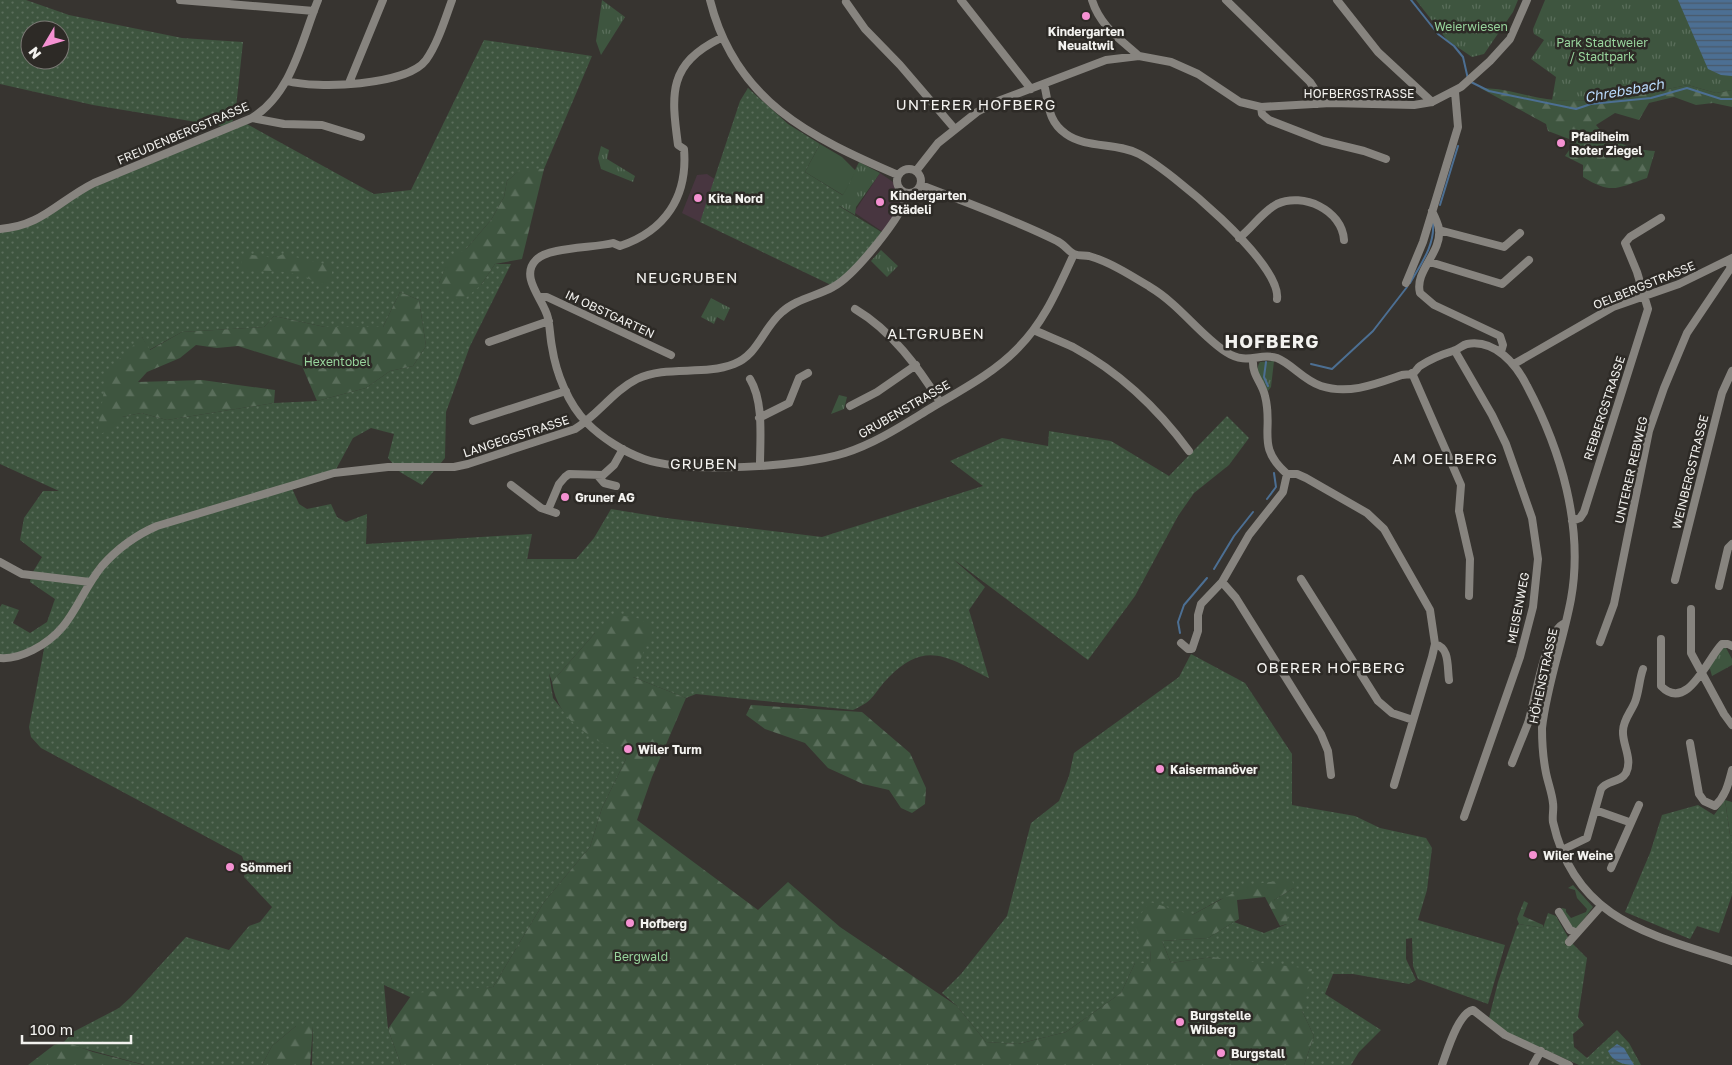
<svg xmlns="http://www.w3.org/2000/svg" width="1732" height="1065" viewBox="0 0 1732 1065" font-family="'Golos Text',sans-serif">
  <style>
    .education { fill: #483640 }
    .grass { fill: url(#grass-dots); fill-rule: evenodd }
    .forest { fill: url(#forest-firs) }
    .park { fill: url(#park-tufts) }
    .pitch { fill: #3e553f }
    .water { fill: url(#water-rules) }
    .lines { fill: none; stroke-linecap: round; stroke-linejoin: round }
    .stream { stroke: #4c6f93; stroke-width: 2 }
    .minor { stroke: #87847f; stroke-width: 8 }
    .poi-dot { fill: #f591d2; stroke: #2d2a26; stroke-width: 2 }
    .labels { text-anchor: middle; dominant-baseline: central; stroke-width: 5; stroke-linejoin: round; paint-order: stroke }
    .park-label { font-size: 12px; fill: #98d59d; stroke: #2d2a26 }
    .poi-label { font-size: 12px; font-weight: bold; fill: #f3f2ef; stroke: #2d2a26; text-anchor: start }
    .street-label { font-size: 12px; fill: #f3f2ef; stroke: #2d2a26 }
    .water-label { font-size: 14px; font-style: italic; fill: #bbdcff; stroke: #2d2a26 }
    .quarter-label { font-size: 15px; letter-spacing: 1px; fill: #f3f2ef; stroke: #2d2a26 }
    .district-label { font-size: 18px; font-weight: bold; letter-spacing: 1px; fill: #f3f2ef; stroke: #2d2a26 }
  </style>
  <defs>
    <pattern id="grass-dots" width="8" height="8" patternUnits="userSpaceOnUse" patternTransform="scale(1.25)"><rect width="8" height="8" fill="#3e553f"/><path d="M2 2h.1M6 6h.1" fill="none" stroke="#5a6e5b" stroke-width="1.8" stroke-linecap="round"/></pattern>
    <pattern id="forest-firs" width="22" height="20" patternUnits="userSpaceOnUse" patternTransform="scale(1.25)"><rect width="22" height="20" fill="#3e553f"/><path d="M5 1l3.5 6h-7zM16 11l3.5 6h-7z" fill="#5a6e5b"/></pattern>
    <pattern id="park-tufts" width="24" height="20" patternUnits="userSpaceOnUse" patternTransform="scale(1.25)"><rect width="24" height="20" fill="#3e553f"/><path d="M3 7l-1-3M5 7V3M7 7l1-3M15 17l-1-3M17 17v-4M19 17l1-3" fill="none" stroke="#5a6e5b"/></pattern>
    <pattern id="water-rules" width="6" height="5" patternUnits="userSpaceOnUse" patternTransform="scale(1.25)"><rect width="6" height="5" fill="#4c6f93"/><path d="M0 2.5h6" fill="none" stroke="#4a5a6a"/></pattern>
  </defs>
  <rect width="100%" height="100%" fill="#373430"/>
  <path class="education" d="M880 173 893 182 903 201 883 232 855 213V211Z
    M707 174 716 180 700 222 682 213 697 175Z"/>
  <path class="grass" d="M0 0H26L69 15 182 38 243 42 235 117 229 127 245 123 374 194 411 190 484 40 592 56 544 169 519 171 507 181 504 197 491 220 467 248 446 267 439 283 481 285 495 264H511L470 346 446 412 445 458 422 485 400 472 388 458 394 434 371 428 353 438 334 473 290 484 299 504 307 509 331 504 337 517 346 522 367 514 366 544 532 534 526 565 527 559H576L594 538 611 509 666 518 822 537 983 486 950 461 1002 438 1048 446 1049 431 1111 441 1169 476 1227 416 1249 438 1229 465 1194 493 1178 516 1135 596 1088 660 953 559 985 587 969 610 989 678C949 658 926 639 889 677 873 693 876 700 853 710L696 694 686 698 633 677 595 633 552 682 549 673 553 698 565 713 626 759 602 808 590 847 544 902 493 987 410 997 384 985 388 1029 401 1065H312L313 1026H296L272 1046 262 1065H145L63 1043 73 1032 119 1008 131 997 186 937 229 950 249 926 260 922 272 907 244 877 246 867 242 856 41 748 31 737 29 727 45 644 0 658V607L2 604 19 610 13 623 30 633 47 622 55 599 30 582 31 575 42 557 20 540 24 518 43 491H59L0 464V230L19 227 76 192 227 127 93 105 0 84ZM30 30H60V60H30ZM400 292 419 300 426 346 413 366 390 371 366 388 317 401 274 403 167 420 141 413 122 417 142 337 149 350 182 332 264 327 274 316 325 327H383Z
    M748 88 788 124 820 144 805 172 844 196 839 206 883 233 854 268 831 285 700 222 740 101Z
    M1191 654 1245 683 1292 754V805L1355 816 1380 828 1426 838 1432 848 1427 890 1418 920 1505 945 1488 1004 1418 979 1413 966 1412 938 1406 939V959L1416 980 1409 984 1353 974H1333L1325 994 1381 1030 1359 1052 1351 1065H1304L1314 1036 1302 1011 1212 957 1171 963 1162 941 1208 938 1234 922 1264 933 1287 924 1274 900 1294 888 1221 899 1192 915 1150 949 1151 963H1135L1121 993 1066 1032 1018 1044 986 1042 957 1006 942 993 961 974 1007 916 1031 823 1059 801 1069 776 1074 753 1179 677Z
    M1725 800 1730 835 1732 836V895L1719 933 1697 926 1690 939 1625 912 1650 853 1662 815 1698 805 1714 815Z
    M1548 913 1556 916 1568 937 1565 945H1570L1572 943 1587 958 1578 1017 1584 1025 1573 1034 1574 1047 1587 1058 1617 1030 1629 1043 1641 1065H1579L1506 1032 1489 1018 1498 982 1517 926 1519 924 1543 928Z"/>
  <path class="forest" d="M1688 85 1716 93 1732 90V107L1713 103 1696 105 1674 97 1649 103 1639 120 1615 113 1596 125C1609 142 1634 150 1655 151L1647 178C1617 188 1612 195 1583 177V165L1565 156 1572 146 1569 139 1548 131 1546 124 1480 88C1509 88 1528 98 1555 100 1600 103 1644 93 1688 85Z
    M522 168 544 169 522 259 495 264 481 285 461 302 439 283 448 261 467 248 491 220 504 197 507 181Z
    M245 254 275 258 283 254 332 266V276L324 284C316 284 310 278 302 276 284 270 264 271 246 270L241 263Z
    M400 292 419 300 426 346 413 366 390 371 366 388 317 401 302 366 238 346 217 348 196 345 180 358 147 372 138 382 202 380 275 390 274 403 167 420 141 413 122 417 114 429 97 435 107 371 142 337 150 350 182 332 264 327 274 316 325 327H383Z
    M617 615 637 618 654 627 633 677 686 698 652 777 637 820 758 910 788 882 840 927 957 1006 986 1042 1018 1044 1066 1032 1121 993 1135 963H1151L1150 950 1143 949 1134 923 1150 902 1192 915 1248 885 1292 879 1294 888 1274 900 1288 911 1287 924 1280 926 1265 897 1237 900 1239 919 1208 938 1162 941 1171 963 1212 957 1312 969 1302 1011 1314 1036 1304 1065H401L388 1029 413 993 493 987 544 902 590 847 602 808 626 759C594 736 558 725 552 682L595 633Z
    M751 705 862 712 910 753 926 788 925 804 912 813 901 808 889 790 863 784 828 768 805 743 765 729 746 715Z
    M1573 885 1593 907 1577 928 1572 929 1560 911 1562 908 1566 909V912L1571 918 1586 912 1587 909 1577 898 1575 890 1568 888Z
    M1524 901 1528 903 1523 916 1543 925V928L1519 924 1517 919Z
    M296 1026H313L310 1065H262L272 1046Z
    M66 1042 93 1052 144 1065H28L54 1045Z"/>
  <path class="park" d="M602 0 625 17 601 55 596 41Z
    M1416 0H1518L1513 12 1484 54 1472 57 1447 40Z
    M1545 0H1732V90L1716 93 1688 85 1627 97 1572 101 1552 100 1556 77 1531 59 1544 40 1534 34 1533 29Z
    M601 146 609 150 607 159 635 176 633 182 601 169 598 158Z
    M859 162 880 173 856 207 855 215 838 205Z
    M881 250 898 266 887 277 871 261Z
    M711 298 730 308 724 321 717 317 714 324 701 317Z
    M1274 361 1271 387 1268 391C1262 382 1253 373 1260 362Z
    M839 395 847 397 844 409 831 414Z
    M1725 646 1732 659V665L1712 676 1710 669 1706 671 1707 667Z"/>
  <path class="pitch" d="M820 144 842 157 856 171 843 195 805 172Z
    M1725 800 1732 802V836L1730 835Z"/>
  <path class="water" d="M1678 0H1732V76L1721 75 1708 69Z
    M1617 1044 1624 1048 1634 1065C1623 1065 1612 1061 1608 1051Z"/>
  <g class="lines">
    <path class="stream" d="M1411 0 1438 34 1454 46 1463 57 1468 79
      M1471 82 1489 91 1576 109 1591 104 1651 98 1687 88 1721 99H1732
      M1440 205 1458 146
      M1410 283C1421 264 1435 245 1433 223
      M1266 362 1264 377 1268 386
      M1311 364 1332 369 1373 331 1407 287
      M1267 499 1276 487 1274 473
      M1214 569 1234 536 1253 512
      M1180 633 1178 622 1184 605 1207 578"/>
    <path class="minor" d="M180 0 314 11
      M710 0C735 101 810 137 898 175
      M961 0 1031 89
      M1092 0C1100 26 1120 39 1139 56
      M1226 0 1310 82 1316 91 1317 104
      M1337 0 1378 52 1432 102
      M846 2 865 29 900 65 954 128
      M721 38C668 64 671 93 678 145L684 149C688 197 665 231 620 246L613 243C595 248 547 247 536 260 519 277 544 300 548 318 550 327 550 337 552 347 556 373 568 404 587 423 602 438 624 452 644 459 687 474 801 467 845 453 876 443 903 425 931 408 961 390 994 373 1018 348 1045 321 1058 288 1074 254
      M287 81C316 89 407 86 426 60 438 43 445 19 452 0
      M349 83 383 0
      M1044 84C1049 103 1047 121 1066 134 1087 149 1116 142 1139 154 1170 170 1282 263 1277 299
      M1261 107 1262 114 1269 120 1323 141 1364 151 1386 159
      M252 118 284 124 322 125 361 137
      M897 181a12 12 0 1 1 24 0a12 12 0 1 1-24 0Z
      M916 171 938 143 977 112 998 101 1106 60 1139 56 1171 62 1198 74 1240 102 1261 107 1331 103 1414 105 1432 102 1461 87 1490 61 1510 39 1527 0
      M921 185C967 203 1013 219 1057 241 1064 244 1068 251 1074 254 1078 256 1085 255 1089 256 1110 262 1132 276 1150 287 1180 305 1199 334 1226 352 1247 366 1260 352 1277 358 1292 364 1303 380 1321 386 1349 395 1376 384 1402 375 1406 374 1410 375 1413 373 1416 372 1417 368 1420 366 1432 358 1440 355 1453 351 1458 350 1462 345 1467 344 1495 339 1516 364 1527 386 1561 450 1584 527 1571 599 1563 642 1547 684 1542 728 1542 743 1543 758 1546 773 1548 783 1552 793 1553 803 1554 809 1552 816 1553 822 1575 920 1649 934 1732 961
      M1432 211C1435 217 1438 223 1439 229 1442 253 1414 271 1420 293L1434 305 1500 336 1503 345 1501 352
      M0 229C42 226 58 201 94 183L252 118C292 93 301 42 318 0
      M1439 230 1504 247 1520 233
      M1239 238C1252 228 1262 212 1277 204 1303 192 1342 210 1344 240
      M1430 262 1502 284 1529 260
      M1406 283 1423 242 1458 127 1455 92
      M540 297H547L671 355
      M855 309C892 331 918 367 940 402
      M1034 330C1047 336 1060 341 1073 347 1119 372 1159 410 1189 451
      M489 342 549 321
      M1455 351 1492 415 1506 444 1532 518 1538 559 1533 607 1520 657 1464 817
      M1253 360C1252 376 1262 382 1265 396 1274 430 1255 446 1287 474H1297L1306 478 1367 513 1384 529 1430 610 1435 644 1432 657 1394 785
      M1514 364 1613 307 1679 284 1732 258
      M1412 373 1461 485 1459 511 1470 559 1469 596
      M750 379C764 402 760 439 760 465
      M850 406 877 392 916 365
      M759 418 789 403 799 378 808 373
      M473 421 566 391
      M598 476 604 483 616 486
      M511 485 541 508 556 513
      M548 510 559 484 565 477 569 474 603 475 614 465 623 449
      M1572 521 1580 518 1584 512 1648 309 1637 272 1625 243 1630 237 1661 218
      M0 562 22 574 90 582
      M1301 579 1378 701 1392 713 1413 720
      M1675 580 1722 393 1732 371
      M1222 582 1236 598 1321 734 1328 751 1331 775
      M1719 586 1728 548 1732 544
      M1691 609V653L1724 714 1732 725
      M1661 639V686C1687 713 1707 659 1722 644H1728L1732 646
      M1600 642 1614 604 1649 431 1664 388 1687 333 1730 269 1731 259
      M1181 643 1188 649H1192L1198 631V615L1201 604 1222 582 1249 535 1283 492 1287 474
      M1435 644C1450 648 1447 666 1449 680
      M0 658C11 659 23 655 33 650 74 629 76 598 102 566 118 548 136 535 157 526L334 473 388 467H454L468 464 575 429C598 415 613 391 637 379 667 365 703 376 734 364 758 355 763 328 782 312 796 299 817 296 833 287 854 276 903 216 908 193
      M1690 743 1699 794 1704 801 1715 806C1726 795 1728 785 1732 770
      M1512 763C1517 750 1523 736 1528 723 1535 702 1545 630 1565 623
      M1595 810 1629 822
      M1562 850 1587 838 1601 789C1607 780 1620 783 1626 773 1633 759 1622 744 1623 731 1623 720 1631 712 1635 702 1639 692 1639 680 1643 669
      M1611 868 1639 805
      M1559 912 1570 930 1577 933
      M1569 942 1601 906
      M1442 1065C1447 1052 1458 1013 1473 1010L1505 1035 1569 1065
      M1533 1065 1541 1051"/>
  </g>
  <g class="poi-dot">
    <circle cx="1086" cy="16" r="5"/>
    <circle cx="1561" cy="143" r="5"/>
    <circle cx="698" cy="198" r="5"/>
    <circle cx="880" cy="202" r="5"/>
    <circle cx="565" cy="497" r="5"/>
    <circle cx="628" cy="749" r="5"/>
    <circle cx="1160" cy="769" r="5"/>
    <circle cx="1533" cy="855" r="5"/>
    <circle cx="230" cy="867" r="5"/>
    <circle cx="630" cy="923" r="5"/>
    <circle cx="1180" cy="1022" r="5"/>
    <circle cx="1221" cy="1053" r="5"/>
  </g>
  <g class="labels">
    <g class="park-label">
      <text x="1471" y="26">Weierwiesen</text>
      <text x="1602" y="42">Park Stadtweier<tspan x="1602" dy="14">/ Stadtpark</tspan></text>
      <text x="337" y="361">Hexentobel</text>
      <text x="641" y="956">Bergwald</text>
    </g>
    <g class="poi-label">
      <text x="1086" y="31" text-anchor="middle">Kindergarten<tspan x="1086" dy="14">Neualtwil</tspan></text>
      <text x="1571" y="136">Pfadiheim<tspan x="1571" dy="14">Roter Ziegel</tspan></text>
      <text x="890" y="195">Kindergarten<tspan x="890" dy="14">Städeli</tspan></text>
      <text x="708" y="198">Kita Nord</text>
      <text x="575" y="497">Gruner AG</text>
      <text x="638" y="749">Wiler Turm</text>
      <text x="1170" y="769">Kaisermanöver</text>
      <text x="1543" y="855">Wiler Weine</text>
      <text x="240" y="867">Sömmeri</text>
      <text x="640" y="923">Hofberg</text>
      <text x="1190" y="1015">Burgstelle<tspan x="1190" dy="14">Wilberg</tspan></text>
      <text x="1231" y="1053">Burgstall</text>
    </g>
    <g class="street-label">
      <text x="1359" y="93">HOFBERGSTRASSE</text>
      <text transform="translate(183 133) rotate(-23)">FREUDENBERGSTRASSE</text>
      <text transform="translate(1644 285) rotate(-22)">OELBERGSTRASSE</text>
      <text transform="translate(610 314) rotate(25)">IM OBSTGARTEN</text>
      <text transform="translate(1604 408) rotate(-72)">REBBERGSTRASSE</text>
      <text transform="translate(904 409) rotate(-30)">GRUBENSTRASSE</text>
      <text transform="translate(516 436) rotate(-18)">LANGEGGSTRASSE</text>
      <text transform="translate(1631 470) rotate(-77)">UNTERER REBWEG</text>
      <text transform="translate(1690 472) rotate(-76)">WEINBERGSTRASSE</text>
      <text transform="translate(1518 608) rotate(-79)">MEISENWEG</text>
      <text transform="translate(1543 676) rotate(-78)">HÖHENSTRASSE</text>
    </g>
    <g class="water-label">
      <text transform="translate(1624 90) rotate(-10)">Chrebsbach</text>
    </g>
    <g class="quarter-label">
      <text x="976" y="104">UNTERER HOFBERG</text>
      <text x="687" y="277">NEUGRUBEN</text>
      <text x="936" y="333">ALTGRUBEN</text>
      <text x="1445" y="458">AM OELBERG</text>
      <text x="704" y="463">GRUBEN</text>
      <text x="1331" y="667">OBERER HOFBERG</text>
    </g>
    <g class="district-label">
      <text x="1272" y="341">HOFBERG</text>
    </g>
  </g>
  <g transform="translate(45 45) rotate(232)"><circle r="24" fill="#2d2a26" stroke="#7c7a76"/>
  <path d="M0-4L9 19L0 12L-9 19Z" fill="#f591d2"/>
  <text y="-8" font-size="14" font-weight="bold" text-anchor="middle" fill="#f3f2ef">N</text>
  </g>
  <path d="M22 1035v8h109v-8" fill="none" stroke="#f3f2ef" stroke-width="2.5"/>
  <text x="30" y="1035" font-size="15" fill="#f3f2ef" stroke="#2d2a26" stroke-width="4" paint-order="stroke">100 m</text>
</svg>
